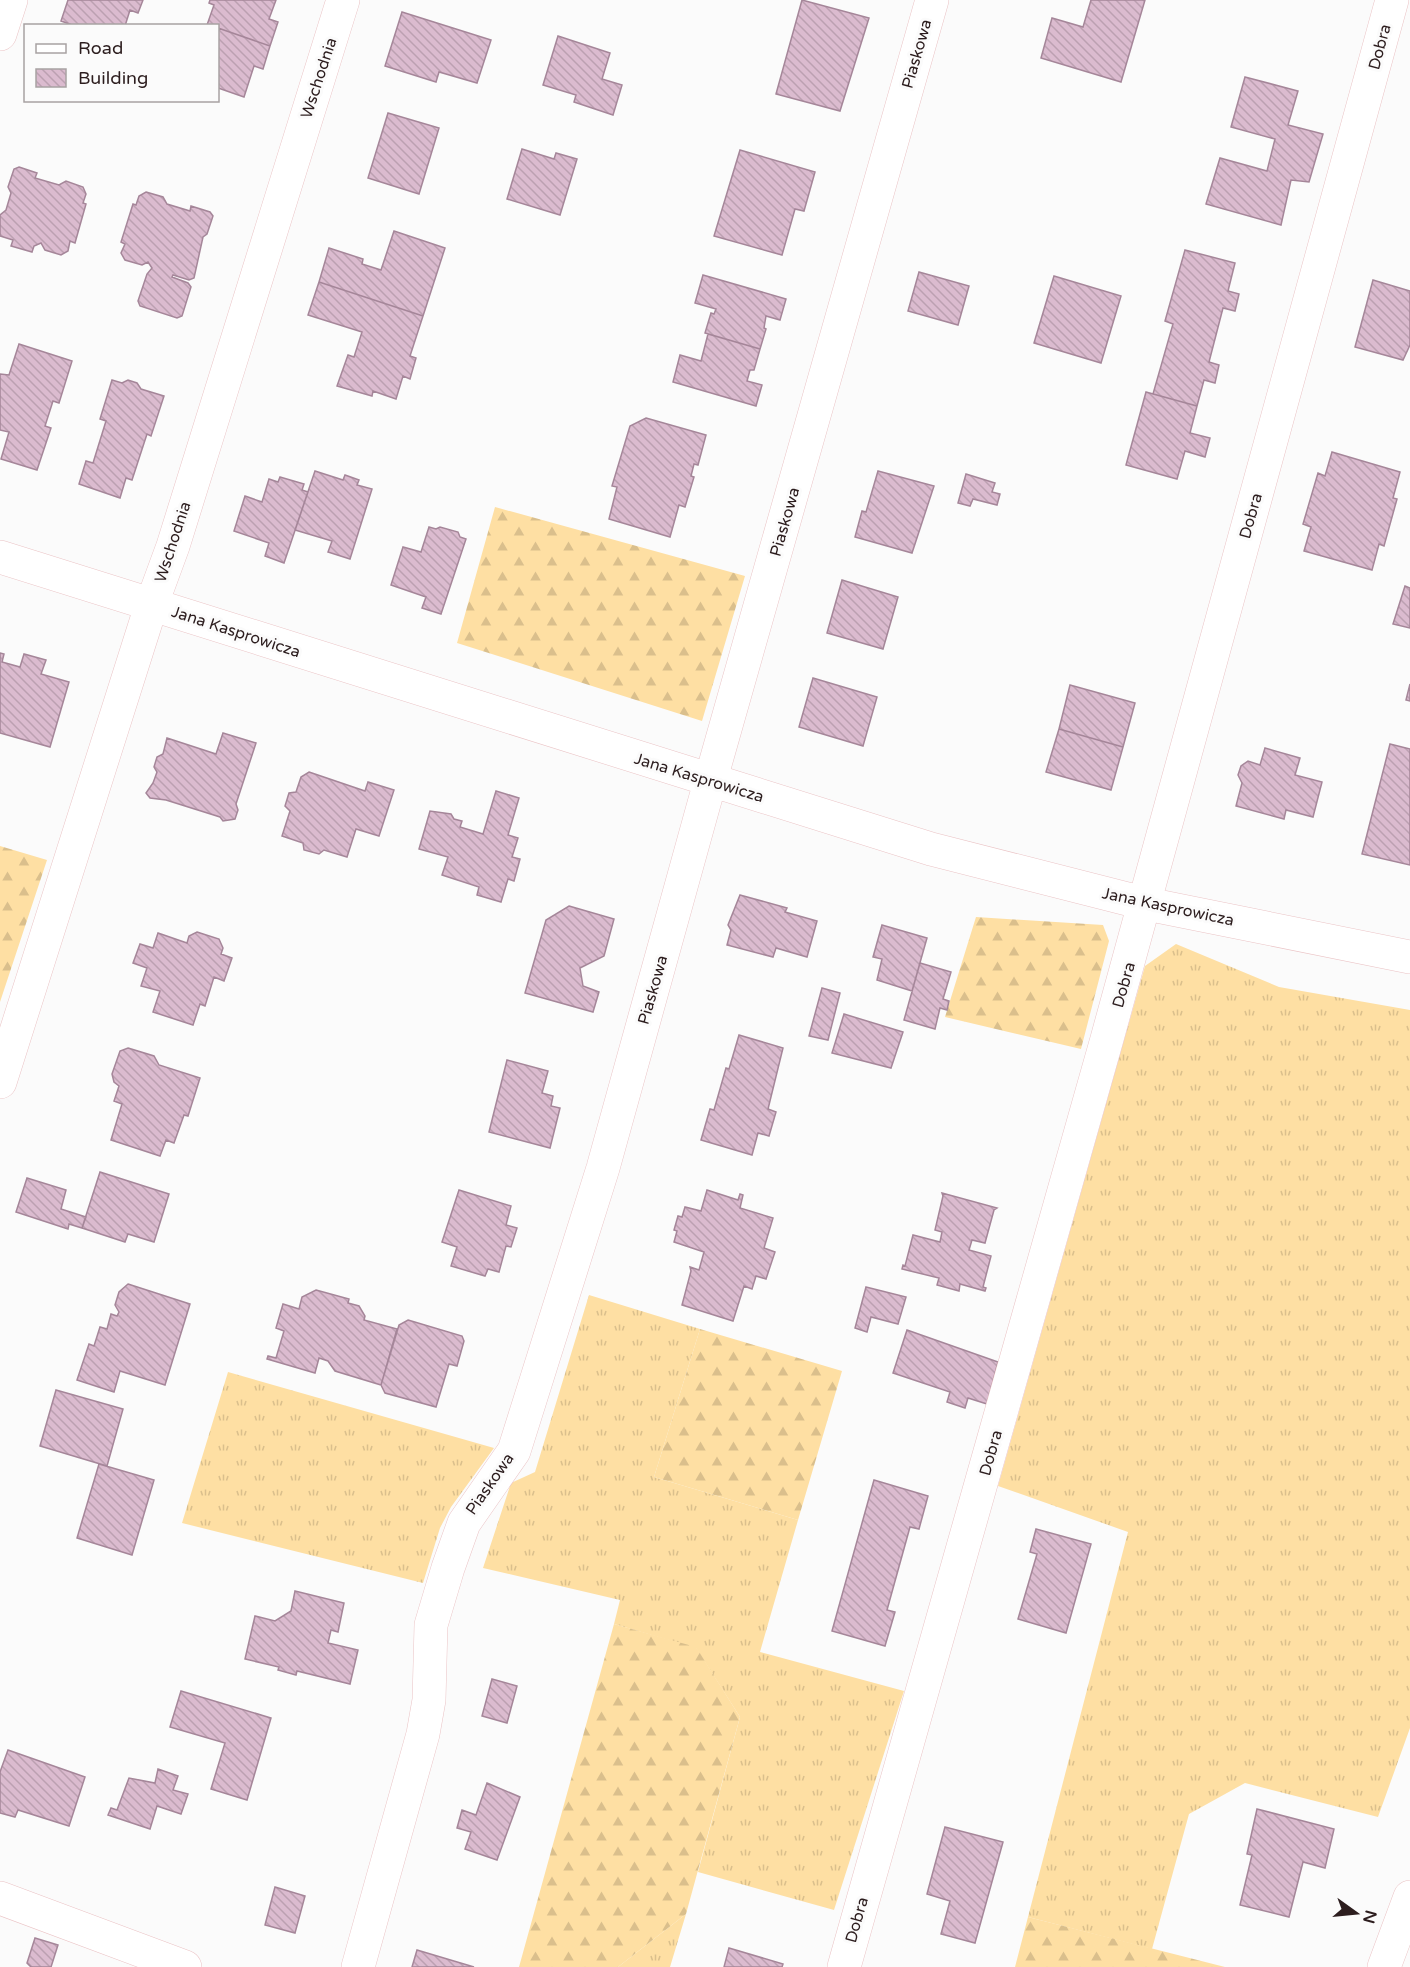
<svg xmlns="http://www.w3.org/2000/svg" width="1410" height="1967" viewBox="0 0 1410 1967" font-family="'Varela Round',sans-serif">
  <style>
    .grass { fill: url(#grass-tufts) }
    .forest { fill: url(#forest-firs) }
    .building { fill: url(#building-back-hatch); stroke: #a58699; stroke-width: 1.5 }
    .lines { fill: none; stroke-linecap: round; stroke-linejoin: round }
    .minor-casing { stroke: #ebc4c6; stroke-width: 34 }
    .minor { stroke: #fff; stroke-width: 33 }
    .labels { text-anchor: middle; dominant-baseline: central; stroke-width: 6; stroke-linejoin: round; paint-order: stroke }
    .street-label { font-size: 16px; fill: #2c1d1e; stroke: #fbfbfb }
  </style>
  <defs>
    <pattern id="grass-tufts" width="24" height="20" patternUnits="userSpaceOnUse" patternTransform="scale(1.5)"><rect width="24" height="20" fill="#fedfa3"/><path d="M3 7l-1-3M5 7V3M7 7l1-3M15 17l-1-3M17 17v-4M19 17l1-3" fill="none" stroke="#dabf8c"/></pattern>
    <pattern id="forest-firs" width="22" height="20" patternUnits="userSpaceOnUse" patternTransform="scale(1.5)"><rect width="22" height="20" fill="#fedfa3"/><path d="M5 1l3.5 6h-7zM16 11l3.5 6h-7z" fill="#dabf8c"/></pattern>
    <pattern id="building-back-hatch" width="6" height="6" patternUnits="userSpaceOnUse" patternTransform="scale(1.5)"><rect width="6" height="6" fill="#dbbbcf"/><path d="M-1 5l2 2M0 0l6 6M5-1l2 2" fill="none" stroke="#bca0b1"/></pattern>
  </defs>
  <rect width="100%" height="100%" fill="#fbfbfb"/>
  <path class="grass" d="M1176 944 1279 987 1410 1010V1728L1378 1817 1245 1783 1189 1814 1152 1949 1028 1917 1128 1532 998 1486 1145 966Z
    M589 1295 700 1329 654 1477 798 1520 760 1652 904 1691 834 1910 698 1872 740 1717 696 1648 614 1624 620 1600 483 1568 511 1483 535 1472Z
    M228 1372 494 1448 451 1507 440 1528 423 1583 182 1523Z
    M686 1914 670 1967H618Z"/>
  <path class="forest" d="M495 507 745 576 702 721 457 643Z
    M0 846 47 860 0 1002Z
    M976 917 1103 925 1109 941 1081 1049 945 1017Z
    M700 1329 842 1371 798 1520 654 1477Z
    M614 1624 696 1647 740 1717 686 1914 618 1967H519Z
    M1028 1917 1225 1967H1015Z"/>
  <path class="building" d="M68 0H143L138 13 130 10 125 26H75L61 21Z
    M210 0H276L269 19 278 22 270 46 218 28V26L207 25 214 5 209 3Z
    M802 0 869 18 840 111 776 94Z
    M1091 0H1145L1121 82 1041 58 1052 18 1083 27Z
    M402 12 491 40 477 83 439 72 436 82 385 66Z
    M218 28 270 46 263 69 254 66 244 97 218 88Z
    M558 36 610 53 602 79 622 85 613 115 574 102 576 95 543 85Z
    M1245 77 1298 91 1288 125 1323 134 1309 182 1291 180 1281 225 1206 204 1220 158 1267 171 1275 139 1231 127Z
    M388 113 439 128 419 194 368 178Z
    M522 149 554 159 556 153 577 159 560 215 507 199Z
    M740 150 815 172 804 211 795 209 782 255 714 236Z
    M19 167 37 173 35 178 59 185 66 181 83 187 86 194 83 203 86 204 75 243 70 241 68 251 61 255 45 250 41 243 34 246 32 252 11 246 13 240 0 236V215L6 210 11 193 8 187 14 169Z
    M146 192 163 197 167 204 190 211 191 206 210 212 213 216 207 234 203 237 194 278 189 280 173 275 172 277 188 283 191 287 182 316 177 318 140 306 138 301 147 274 152 268 148 262 142 265 125 260 121 253 125 244 121 242 133 204 136 205 139 196Z
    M394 231 445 248 423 316 319 282 329 248 363 259 362 264 381 270Z
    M1185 250 1235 263 1228 291 1239 294 1235 311 1223 308 1209 362 1219 365 1215 383 1204 380 1197 406 1153 394 1173 324 1165 321Z
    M919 272 969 286 958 325 908 311Z
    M703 275 786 299 780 320 766 316 764 328 766 329 760 349 705 333 711 313 714 314 716 309 695 303Z
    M1054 276 1121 296 1101 363 1034 343Z
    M1373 280 1410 291V345L1403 360 1355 347Z
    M319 282 423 316 410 356 416 358 410 379 403 376 396 399 373 391 372 396 337 386 348 355 354 357 362 332 308 315Z
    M708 334 760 349 754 370H750L747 381 762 385 756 406 673 382 680 355 701 361Z
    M19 344 72 361 59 403 53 401 45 426 51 428 37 470 1 459 9 432 0 430V374L9 375Z
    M112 380 122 383 128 380 137 383 141 389 164 396 151 436 147 434 132 480 126 478 120 498 79 484 86 461 93 463 106 421 100 419Z
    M1146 392 1197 406 1190 433 1210 438 1205 457 1185 451 1177 479 1126 465Z
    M646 418 706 435 698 465 694 464 691 476 694 477 685 507 679 505 670 537 609 519 617 487 612 486 630 426Z
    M1332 452 1400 472 1393 498 1397 499 1384 546 1379 544 1372 570 1304 551 1311 527 1303 524 1318 473 1325 476Z
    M315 471 343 480 345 475 359 480 357 485 372 489 350 559 328 552 332 541 295 530Z
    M878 471 934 486 912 553 855 537 862 511 866 512Z
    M966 474 995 483 992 492 1000 494 997 505 973 499 970 506 958 503Z
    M280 477 304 484 302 490 308 492 284 563 265 556 269 543 234 531 245 496 262 502 269 479 278 482Z
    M429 527 436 529 440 527 458 532 460 537 466 539 441 614 422 608 426 597 391 585 403 547 421 552Z
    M842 580 898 597 883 649 827 633Z
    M1405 586 1410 588V628L1393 624Z
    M0 653 4 654 2 662 20 667 24 654 46 660 41 674 69 682 50 747 0 733Z
    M813 678 877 697 863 746 799 727Z
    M1410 684V701L1406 700Z
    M1070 685 1135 703 1123 747 1059 729Z
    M1059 729 1123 747 1111 790 1046 772Z
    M223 733 256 743 236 804 238 810 235 819 223 821 220 817 166 800 150 798 146 793 153 783 157 772 154 767 157 757 163 754 167 738 216 754Z
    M1390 744 1410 749V865L1362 854Z
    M1265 748 1300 758 1295 775 1322 782 1313 817 1286 810 1284 819 1236 806 1242 783 1238 775 1241 766 1248 761 1260 765Z
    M309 772 365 791 368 782 394 790 379 836 356 829 347 857 324 850 319 854 304 850 303 843 282 836 290 811 285 806 289 793 296 792 301 777Z
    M496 791 519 798 508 835 518 838 512 857 520 859 514 881 508 879 501 902 477 895 479 887 442 875 448 857 419 849 430 811 451 814 454 819 462 821 460 827 483 834Z
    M740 895 787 908 785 912 817 921 807 957 776 948 773 957 727 945 731 930 728 925Z
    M569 906 614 919 604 956 580 968 583 986 599 992 593 1012 525 993 546 920Z
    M882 925 927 938 912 991 877 980 882 959 873 957Z
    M197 932 219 939 223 948 221 954 232 958 224 981 214 977 205 1006 200 1004 193 1025 153 1012 160 991 141 986 147 968 133 963 140 944 153 948 158 933 187 943 189 936Z
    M920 963 951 972 943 999 949 1001 947 1010 940 1008 935 1029 904 1020Z
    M822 988 840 993 828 1040 809 1036Z
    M844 1014 903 1032 891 1068 832 1053Z
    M739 1035 783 1048 768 1109 776 1112 769 1136 758 1133 752 1155 701 1140 710 1109 714 1110 726 1068 729 1069Z
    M128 1048 154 1056 159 1065 200 1078 188 1116 184 1115 174 1143 166 1140 160 1156 111 1140 122 1104 114 1101 119 1086 114 1082 112 1074 120 1051Z
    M507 1060 548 1071 542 1093 553 1096 551 1106 560 1108 550 1148 489 1132Z
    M100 1172 169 1194 154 1242 128 1234 125 1242 82 1228Z
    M27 1178 66 1190 61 1209 86 1217 82 1228 69 1224 68 1229 16 1212Z
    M459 1190 511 1206 506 1225 517 1228 511 1247 506 1246 499 1272 488 1269 485 1276 451 1266 457 1247 442 1242Z
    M707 1190 738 1200 740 1194 743 1195 740 1208 773 1218 764 1248 775 1252 766 1279 756 1276 752 1289 744 1286 733 1321 682 1305 691 1271 690 1267 699 1270 704 1252 674 1242 677 1231 674 1230 678 1216 682 1217 685 1207 701 1211Z
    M942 1193 997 1208 994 1210 985 1243 972 1240 969 1250 991 1256 983 1287 986 1288 985 1291 960 1284 959 1291 937 1285 939 1278 902 1269 903 1265 905 1266 913 1235 940 1242 942 1232 935 1230 943 1196Z
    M128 1284 190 1304 165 1385 120 1371 114 1392 77 1380 89 1344 94 1346 100 1327 107 1329 111 1314 117 1316 119 1312 115 1305 119 1292Z
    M866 1287 906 1297 898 1324 871 1317 867 1332 855 1328Z
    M316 1290 349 1299 348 1303 359 1306 365 1316 364 1320 397 1329 381 1385 335 1371 328 1361 319 1358 315 1373 267 1359 268 1356 276 1358 284 1331 276 1328 283 1304 299 1309 302 1297Z
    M408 1320 462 1336 464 1341 457 1366 449 1364 436 1407 385 1393 381 1385 399 1325Z
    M907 1330 998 1362 987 1404 968 1398 965 1408 947 1402 950 1392 893 1373Z
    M56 1390 123 1409 107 1466 40 1446Z
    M99 1464 154 1480 132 1555 77 1538Z
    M874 1480 928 1496 919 1529 910 1527 887 1610 895 1612 885 1646 832 1631Z
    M1036 1529 1091 1544 1066 1633 1018 1619 1037 1554 1030 1552Z
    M295 1591 344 1603 338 1632 331 1630 328 1643 358 1650 350 1684 297 1671 296 1675 278 1670 279 1667 245 1659 255 1616 275 1621 291 1611Z
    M492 1679 517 1686 507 1723 482 1716Z
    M181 1691 271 1718 247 1800 211 1789 225 1743 170 1727Z
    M8 1750 85 1777 69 1826 18 1810 15 1817 0 1813V1772Z
    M158 1769 178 1776 173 1790 188 1794 181 1814 157 1806 150 1829 108 1815 111 1808 117 1810 129 1778 155 1783Z
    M487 1783 520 1797 497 1860 465 1849 471 1832 457 1828 462 1810 476 1815Z
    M1257 1809 1334 1829 1325 1868 1303 1862 1289 1917 1240 1905 1252 1855 1247 1854Z
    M945 1827 1003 1842 975 1943 941 1934 950 1901 927 1894Z
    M275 1887 305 1896 295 1933 265 1925Z
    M35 1938 58 1945 51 1967H31L27 1963Z
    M729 1948 783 1964 782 1967H724Z
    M417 1950 474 1967H412Z"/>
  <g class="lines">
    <g class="minor-casing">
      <path id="minor" d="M0 34 11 0
        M0 557 931 849 1147 904 1410 957
        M0 1082 151 606 173 546 343 0
        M0 1898 185 1967
        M358 1967 423 1734 429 1700 431 1625 448 1568 464 1523 514 1451 603 1168 710 782 932 0
        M844 1967C1032 1313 1215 657 1392 0
        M1384 1967 1410 1897"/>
    </g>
    <use href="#minor" class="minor"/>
  </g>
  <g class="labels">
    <g class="street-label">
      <text transform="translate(1380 47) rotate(-75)">Dobra</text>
      <text transform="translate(917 54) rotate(-74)">Piaskowa</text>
      <text transform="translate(319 78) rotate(-72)">Wschodnia</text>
      <text transform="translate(1251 516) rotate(-74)">Dobra</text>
      <text transform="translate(785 522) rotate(-74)">Piaskowa</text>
      <text transform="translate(173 542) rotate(-72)">Wschodnia</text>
      <text transform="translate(236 632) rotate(18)">Jana Kasprowicza</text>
      <text transform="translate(699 778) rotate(17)">Jana Kasprowicza</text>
      <text transform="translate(1168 907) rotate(12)">Jana Kasprowicza</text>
      <text transform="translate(1124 985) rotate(-74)">Dobra</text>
      <text transform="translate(653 990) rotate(-74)">Piaskowa</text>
      <text transform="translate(991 1453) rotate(-74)">Dobra</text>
      <text transform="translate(490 1484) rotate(-55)">Piaskowa</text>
      <text transform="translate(857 1920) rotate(-74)">Dobra</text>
    </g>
  </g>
  <rect x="24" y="24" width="195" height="78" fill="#fbfbfb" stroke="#a8a2a3" stroke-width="1.5"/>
  <rect x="36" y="44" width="30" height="9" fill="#ffffff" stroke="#a8a2a3" stroke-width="1.5"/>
  <text x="78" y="54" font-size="18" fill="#2c1d1e">Road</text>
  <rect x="36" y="69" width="30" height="18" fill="url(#building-back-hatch)" stroke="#a8a2a3" stroke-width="1.5"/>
  <text x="78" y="84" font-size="18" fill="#2c1d1e">Building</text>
  <g transform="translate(1356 1913) rotate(105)" stroke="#fbfbfb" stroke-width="4.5" paint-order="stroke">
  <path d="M0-4.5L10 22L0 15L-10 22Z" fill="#2c1d1e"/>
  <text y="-9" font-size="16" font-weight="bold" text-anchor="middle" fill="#2c1d1e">N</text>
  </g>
</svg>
